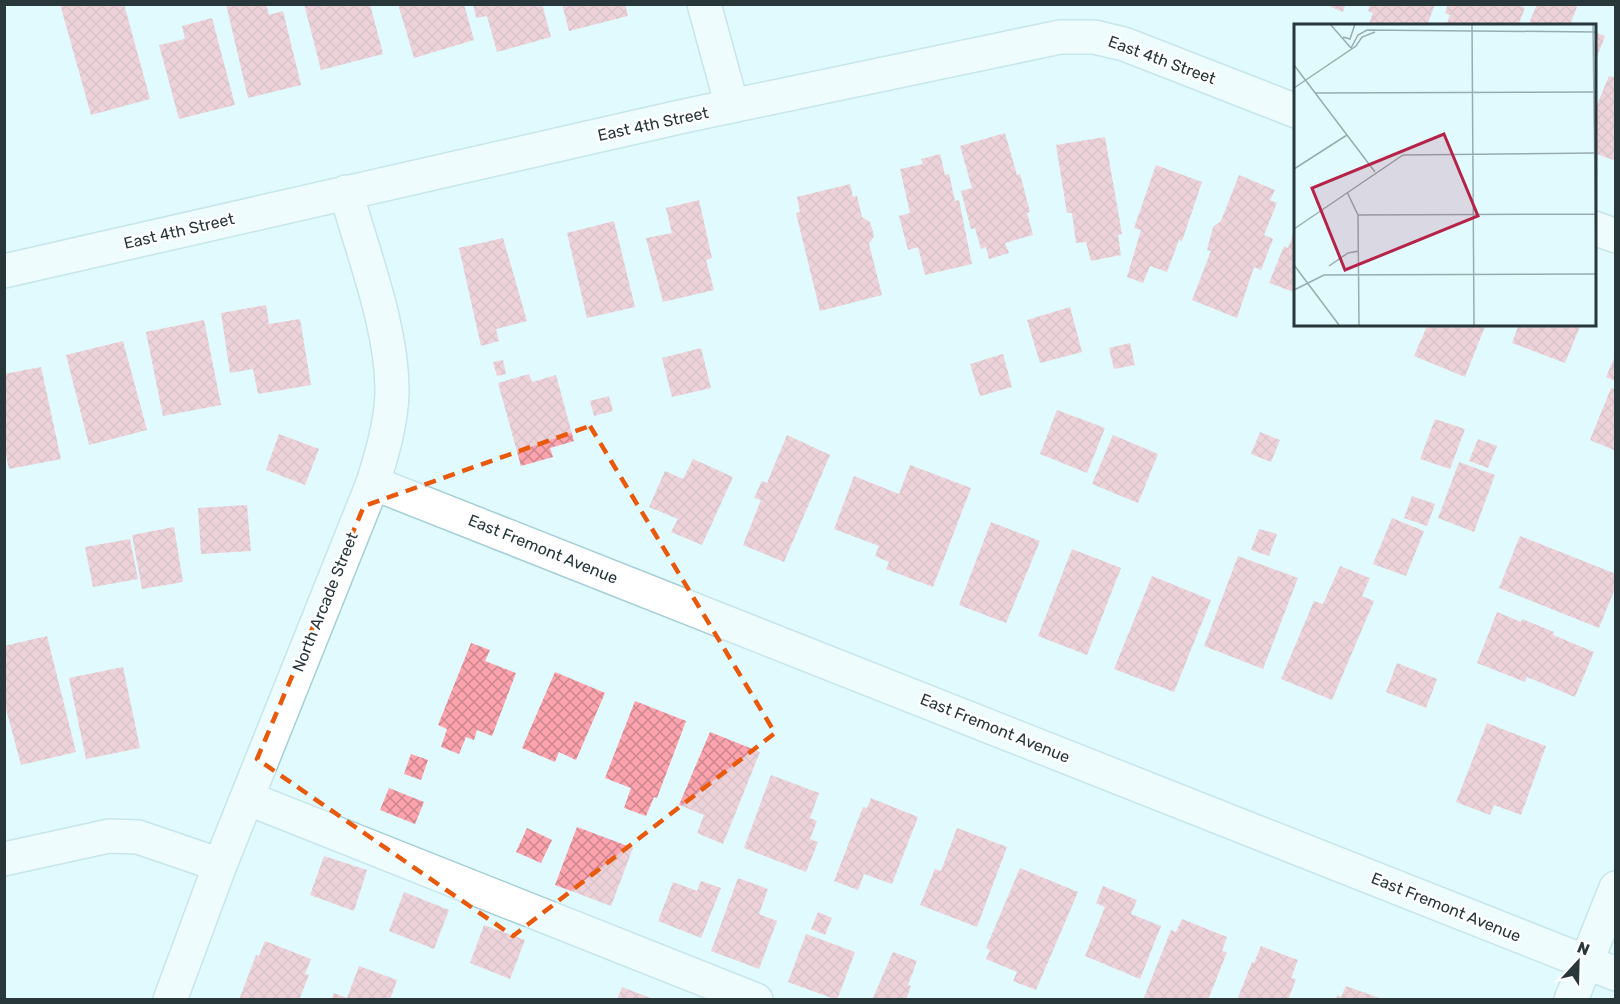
<svg xmlns="http://www.w3.org/2000/svg" width="1620" height="1004" viewBox="0 0 1620 1004" font-family="Rubik,sans-serif">
  <style>
    .building { fill: url(#building-cross-hatch) }
    .lines { fill: none; stroke-linecap: round; stroke-linejoin: round }
    .minor-casing { stroke: #a5ced6; stroke-width: 36 }
    .minor { stroke: #fff; stroke-width: 33 }
    .marked { fill: none; stroke: #e8590c; stroke-width: 4.5; stroke-dasharray: 12 8; stroke-linejoin: round }
    .labels { text-anchor: middle; dominant-baseline: central; stroke-width: 5; stroke-linejoin: round; paint-order: stroke }
    .street-label { font-size: 16px; fill: #27373a; stroke: #fff }
    .inset-road { fill: none; stroke: #97acb0; stroke-width: 1.5 }
    .view { fill: #b52448; fill-opacity: 0.15; stroke: #b52448; stroke-width: 3 }
    .inset-edge { fill: none; stroke: #27373a; stroke-width: 3 }
  </style>
  <defs>
    <pattern id="building-cross-hatch" width="8" height="8" patternUnits="userSpaceOnUse" patternTransform="scale(1.5)"><rect width="8" height="8" fill="#fca3ad"/><path d="M0 0l8 8M0 8l8-8" fill="none" stroke="#cc868e"/></pattern>
  </defs>
  <rect width="100%" height="100%" fill="#e1fafe"/>
  <path class="building" d="M60 4H124L150 99 91 115Z
    M226 4H266L269 15 283 11 301 85 248 98Z
    M304 4H370L383 54 321 70Z
    M398 4H464L474 40 414 58Z
    M473 4H542L551 37 497 52 487 16 476 18Z
    M562 4H625L628 16 569 31Z
    M1324 4H1346L1343 12Z
    M1370 4H1435L1427 26H1368L1373 13 1368 11Z
    M1448 4H1521V6L1525 8 1518 26H1446L1450 15 1445 13Z
    M1537 4H1571L1577 7 1571 22 1580 26H1528Z
    M212 18 235 105 179 119 159 45 185 39 182 26Z
    M1594 32 1605 36 1595 62H1594Z
    M1609 76 1616 78V161L1594 153V112Z
    M1005 133 1017 175 1020 174 1030 212 1027 213 1033 235 1005 243 1009 253 989 259 986 247 981 249 975 228 971 229 961 191 972 188 960 146Z
    M1105 137 1122 234 1118 235 1121 255 1091 261 1086 242 1076 243 1072 213H1067L1056 145Z
    M940 154 945 175 949 174 955 201 959 200 972 264 925 275 918 247 908 250 899 216 910 213 900 169 923 164 921 159Z
    M1156 165 1202 182 1182 241 1179 240 1167 272 1150 266 1143 283 1127 277 1141 230 1134 228Z
    M1239 175 1275 190 1270 200 1277 203 1264 235 1273 239 1261 270 1254 267 1237 318 1192 300 1211 251 1207 250 1213 227 1221 221Z
    M850 184 853 197 857 196 862 217 870 222 874 236 869 244 882 295 820 311 796 213 800 212 797 197Z
    M699 200 712 258 706 260 714 290 663 302 646 238 672 233 666 208Z
    M614 221 635 307 587 318 567 233Z
    M1296 227V293L1269 283 1284 246 1288 248Z
    M503 238 527 321 496 329 499 341 481 346 459 248Z
    M266 305 269 324 300 319 311 385 258 394 253 369 230 373 221 313Z
    M1070 307 1082 352 1040 363 1027 320Z
    M204 320 221 405 163 416 146 332Z
    M1428 324H1486L1465 377 1414 356Z
    M1519 324H1581L1565 363 1512 343Z
    M123 341 147 430 89 445 66 355Z
    M1130 343 1135 365 1114 369 1109 348Z
    M701 348 711 388 672 397 662 358Z
    M1003 354 1012 387 980 396 970 364Z
    M1616 354V381L1606 377Z
    M503 360 506 374 497 376 493 362Z
    M41 367 61 459 9 469 4 446V374Z
    M529 374 532 382 556 375 574 441 550 448 553 457 521 466 498 383Z
    M1611 388 1616 390V451L1590 440Z
    M609 396 613 411 594 416 590 401Z
    M1057 410 1105 428 1087 473 1040 454Z
    M1435 419 1465 429 1450 469 1420 459Z
    M1260 432 1280 440 1271 462 1251 454Z
    M279 434 319 449 305 485 266 470Z
    M787 435 830 455 784 562 743 545 761 500 754 498 762 481 767 483Z
    M1113 435 1158 454 1138 503 1092 484Z
    M1478 439 1497 446 1488 468 1469 461Z
    M693 459 733 477 702 545 671 532 678 519 649 507 665 471 683 479Z
    M1459 462 1495 475 1474 532 1438 518Z
    M910 465 971 488 933 587 886 569 889 562 875 556 879 546 834 529 854 476 899 494Z
    M1412 496 1435 504 1427 526 1404 518Z
    M247 505 251 551 201 554 198 508Z
    M1392 518 1424 531 1406 576 1373 564Z
    M991 522 1040 541 1006 623 959 605Z
    M174 527 183 582 142 589 132 535Z
    M1259 529 1277 534 1269 556 1251 550Z
    M1520 536 1616 574V586L1599 628 1499 588Z
    M130 539 138 579 93 587 85 547Z
    M1072 549 1121 568 1087 655 1038 636Z
    M1238 556 1298 578 1263 669 1204 646Z
    M1340 566 1370 578 1362 596 1374 601 1332 700 1281 679 1314 601 1323 604Z
    M1152 576 1211 600 1174 692 1114 669Z
    M1497 612 1521 622 1522 619 1554 632 1553 635 1594 652 1575 697 1527 677 1525 682 1477 663Z
    M47 636 76 752 21 765 4 701V646Z
    M471 643 490 650 485 661 516 673 492 736 477 730 474 740 466 737 459 754 441 747 447 729 438 725Z
    M1397 663 1437 679 1426 708 1386 692Z
    M123 667 140 748 86 759 69 678Z
    M555 672 605 693 576 760 559 752 555 762 522 748Z
    M635 701 686 721 657 798 654 797 646 816 624 808 631 788 605 778Z
    M1487 723 1546 746 1521 815 1494 805 1490 815 1456 802Z
    M710 732 760 752 723 844 697 833 704 815 679 805Z
    M411 754 428 760 421 780 404 774Z
    M771 775 819 793 810 818 817 821 810 839 818 842 806 872 744 848Z
    M389 788 424 802 415 824 380 810Z
    M871 798 918 817 892 884 864 874 858 890 834 881 863 807 867 808Z
    M577 827 633 848 611 906 555 885Z
    M527 828 552 840 541 863 516 852Z
    M957 828 1007 847 977 927 920 905 935 869 941 871Z
    M324 856 367 870 354 911 310 895Z
    M1020 868 1078 892 1036 990 1013 981 1017 972 986 959 990 950 986 948Z
    M738 878 768 889 759 914 777 921 759 969 711 951Z
    M701 881 721 888 701 938 658 921 673 882 697 891Z
    M1103 886 1137 900 1131 914 1161 926 1140 979 1085 956 1105 907 1096 903Z
    M404 892 449 910 434 949 389 931Z
    M818 912 832 918 825 935 811 929Z
    M1182 919 1227 937 1222 951 1227 952 1208 1000H1143L1171 930 1176 932Z
    M484 925 525 940 510 979 470 963Z
    M806 934 855 952 837 1000 788 982Z
    M265 941 311 959 305 974 309 975 299 1000H239L256 955 259 956Z
    M1261 946 1298 960 1291 978 1296 979 1288 1000H1237L1252 962 1254 963Z
    M893 952 917 961 908 985 911 986 906 1000H872Z
    M359 966 397 980 390 1000H331L334 993 347 998Z
    M1346 986 1382 999V1000H1336L1337 995 1341 997Z
    M622 987 653 999V1000H617Z"/>
  <g class="lines">
    <g class="minor-casing">
      <path id="minor" d="M704 4 732 106
        M1594 228 1616 236
        M4 271 684 116 1060 37H1094L1124 44 1296 111
        M373 483 1616 974
        M247 798 756 1000
        M4 859 109 836 138 837 220 865
        M170 1000 220 865 373 483C382 454 391 424 392 393 393 329 363 254 346 192
        M1571 1000 1616 888"/>
    </g>
    <use href="#minor" class="minor"/>
  </g>
  <path d="M0 0H1620V1004H0ZM590 426 775 733 513 936 257 759 364 506Z" fill="#e1fafe" fill-opacity=".55" fill-rule="evenodd"/>
  <path class="marked" d="M590 426 775 733 513 936 257 759 364 506Z"/>
  <g class="labels">
    <g class="street-label">
      <text transform="translate(1162 60) rotate(20)">East 4th Street</text>
      <text transform="translate(653 124) rotate(-12)">East 4th Street</text>
      <text transform="translate(179 231) rotate(-13)">East 4th Street</text>
      <text transform="translate(543 549) rotate(22)">East Fremont Avenue</text>
      <text transform="translate(325 602) rotate(-68)">North Arcade Street</text>
      <text transform="translate(995 728) rotate(22)">East Fremont Avenue</text>
      <text transform="translate(1446 907) rotate(22)">East Fremont Avenue</text>
    </g>
  </g>
  <g transform="translate(1294 24)">
    <rect width="302" height="302" fill="#e1fafe"/>
    <path class="inset-road" d="M36 0 57 24M178 0 180 301M299 0 302 235M49 13 56 15 61 0M57 24 64 11 73 6 302 8M0 41 81 148M0 64 62 22 68 13 81 8M22 69 302 68M0 145 53 111M53 168 64 191 65 301M64 191 302 190M0 205 109 131 302 129M0 241 45 301M35 242 54 229 65 227M0 266 30 251 302 250"/>
    <path class="view" d="M150 110 184 192 51 246 18 164Z"/>
    <rect width="302" height="302" class="inset-edge"/>
  </g>
  <rect width="1620" height="1004" fill="none" stroke="#27373a" stroke-width="12"/>
  <g transform="translate(1578 962) rotate(22)" stroke="#ffffff" stroke-width="4.5" paint-order="stroke">
  <path d="M0-4.5L10 22L0 15L-10 22Z" fill="#27373a"/>
  <text y="-9" font-size="16" font-weight="bold" text-anchor="middle" fill="#27373a">N</text>
  </g>
</svg>
